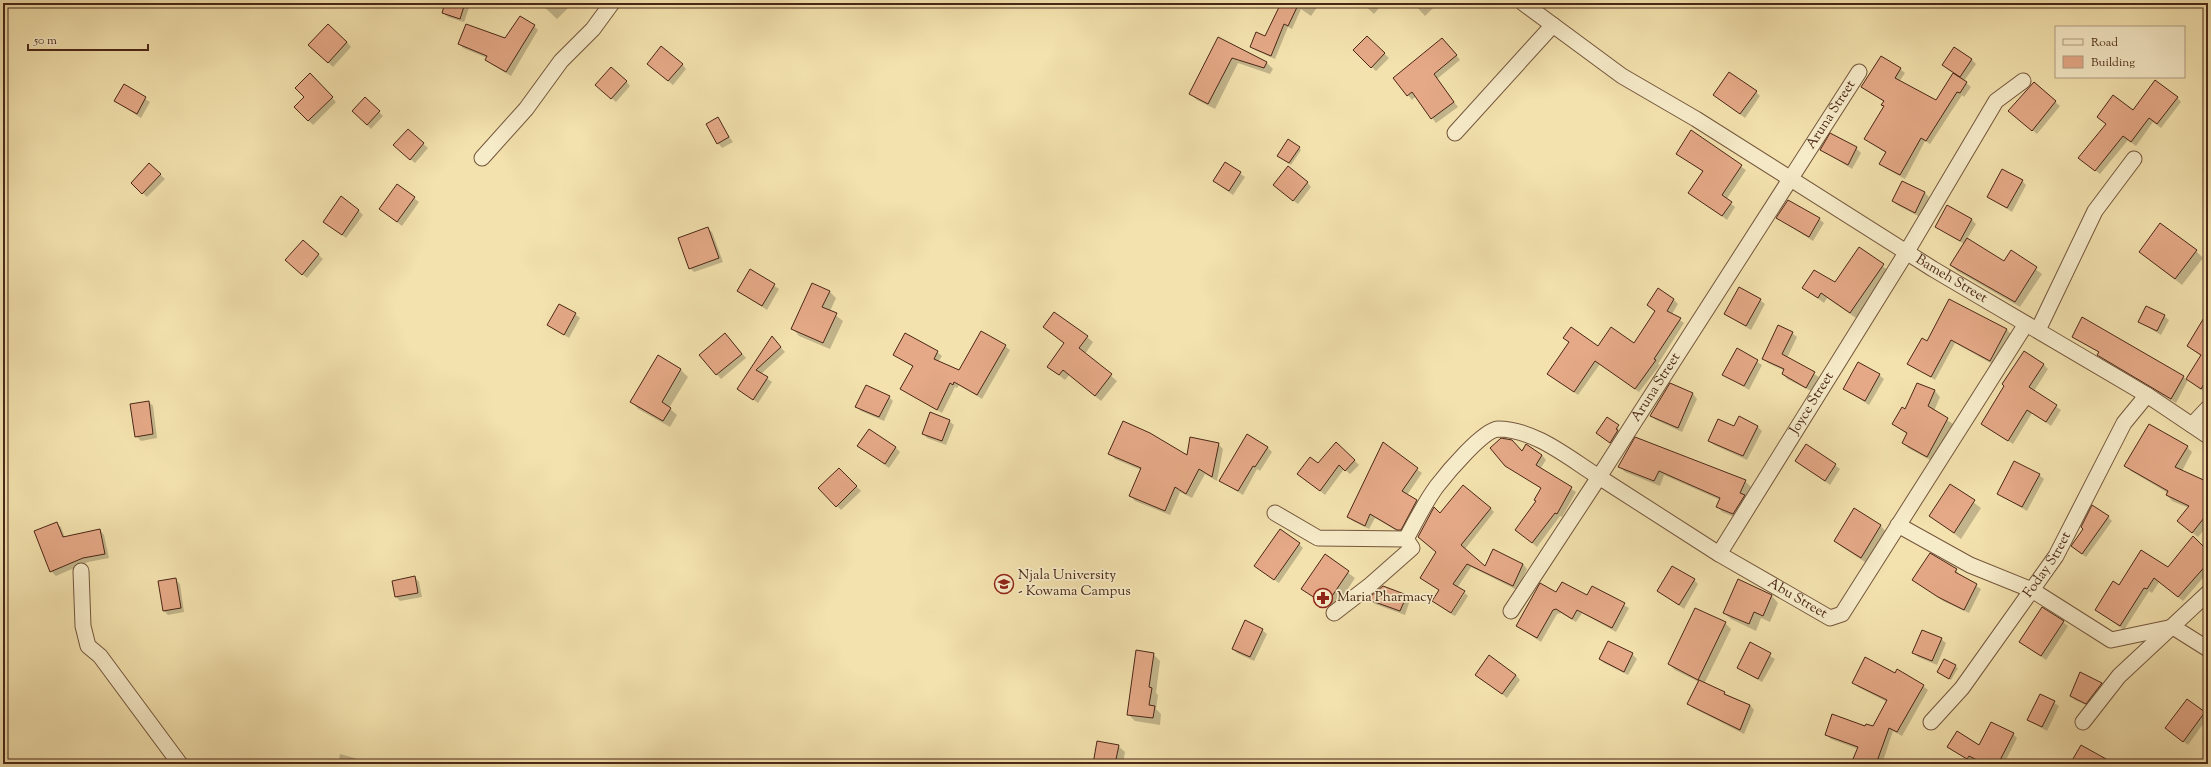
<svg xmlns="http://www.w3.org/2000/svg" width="2211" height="767" viewBox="0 0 2211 767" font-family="'Sorts Mill Goudy',serif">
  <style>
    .shadow { fill: #0003 }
    .building { fill: #e5a987; stroke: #4a2716 }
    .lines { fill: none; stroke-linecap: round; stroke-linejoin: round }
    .minor-casing { stroke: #74563c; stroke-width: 17 }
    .minor { stroke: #f7ecca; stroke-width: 15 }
    .labels { text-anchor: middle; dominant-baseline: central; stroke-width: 3.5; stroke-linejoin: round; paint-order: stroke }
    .street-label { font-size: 14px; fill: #4a2716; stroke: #f7ecca }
    .poi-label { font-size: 14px; fill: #4a2716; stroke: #f7ecca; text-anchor: start }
  </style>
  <rect width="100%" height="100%" fill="#f3e2ae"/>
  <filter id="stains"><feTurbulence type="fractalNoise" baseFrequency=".005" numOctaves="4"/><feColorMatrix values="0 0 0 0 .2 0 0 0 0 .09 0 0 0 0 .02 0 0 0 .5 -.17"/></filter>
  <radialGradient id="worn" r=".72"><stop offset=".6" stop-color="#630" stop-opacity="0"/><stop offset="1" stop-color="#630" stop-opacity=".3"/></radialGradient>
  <path class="shadow" d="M446 3H468L470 5 464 22 448 17 443 13Z
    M540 3H565L569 7 557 19Z
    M1282 3H1320L1311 16 1301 9 1292 29 1288 27 1275 59 1255 50 1251 46 1266 37Z
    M1362 3H1383L1374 14Z
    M1413 3H1438L1425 16Z
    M534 26 538 30 511 76 491 64 486 59 487 58 463 48 459 43 505 40Z
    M1367 37 1389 58 1376 71 1354 50Z
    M1219 38 1266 62 1273 69 1270 74 1238 63 1215 109 1197 100 1190 94Z
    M347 42 351 47 333 67 314 50Z
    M1447 43 1460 60 1437 79 1458 107 1436 123 1416 96 1412 100 1408 95Z
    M1971 59 1976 64 1964 81 1971 87 1964 97 1962 95 1930 144 1925 141 1905 179 1885 168 1881 163 1886 153 1865 139 1885 107 1882 105 1884 102 1862 87 1900 69 1905 73 1899 82 1936 101 1954 73 1944 65Z
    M682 64 686 69 673 85 652 68Z
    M310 75 336 102 313 125 295 107 305 97Z
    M626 81 630 86 616 102 601 89Z
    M2034 84 2060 106 2037 134 2014 115Z
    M124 86 150 102 141 118 115 101Z
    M1756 92 1760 96 1745 118 1714 95Z
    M2177 97 2181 102 2161 128 2153 122 2136 146 2128 140 2100 174 2084 162 2106 124 2098 117 2133 111Z
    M365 98 383 116 371 129 353 111Z
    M717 119 733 142 722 148 718 143Z
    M408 130 428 148 415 163 399 150Z
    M1691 132 1746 170 1726 200 1735 207 1727 220 1689 192 1703 172 1678 154Z
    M1289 140 1301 150 1291 165 1280 157Z
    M1856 148 1861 153 1852 169 1821 150Z
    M2208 160V175L2202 170Z
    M1225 163 1245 177 1233 195 1214 181Z
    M149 164 165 179 147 197 132 183Z
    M2022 181 2026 185 2012 212 1988 197Z
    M1307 182 1311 187 1298 204 1278 189Z
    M1903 182 1925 193 1929 197 1920 217 1897 205 1893 201Z
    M414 198 419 202 402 226 380 209Z
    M358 210 363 215 346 238 324 222Z
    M1777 218 1819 219 1824 223 1813 241Z
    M1971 219 1976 224 1967 239 2004 262 2011 251 2042 274 2020 307 1957 271 1951 265 1964 244 1936 227Z
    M707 228 712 232 723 262 694 272 690 268Z
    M303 241 323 259 307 278 291 265Z
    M1859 249 1889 271 1856 318 1827 298 1824 303 1804 288 1835 283Z
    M2196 251 2203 258 2182 285 2140 252Z
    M750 270 779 289 767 310 738 291Z
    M829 291 836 298 830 311 843 321 830 349 799 336 793 329Z
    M1673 299 1678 304 1672 314 1684 323 1658 364 1660 365 1639 392 1600 364 1578 395 1553 378 1569 343 1564 338 1598 348 1634 345 1656 312 1648 305Z
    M1760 300 1765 304 1751 330 1725 314Z
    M1949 300 2007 330 2011 334 1994 365 1955 343 1935 380 1909 363 1927 342Z
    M575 314 580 318 569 338 548 325Z
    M2164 316 2169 320 2161 335 2139 322Z
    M2208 325V390L2206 393 2188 380 2176 403 2103 360 2099 355 2100 353 2073 337 2183 377 2187 380 2202 357 2188 346Z
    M1044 327 1087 337 1093 342 1085 354 1117 381 1101 401 1069 375 1065 380 1048 367 1065 344Z
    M1792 333 1797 337 1787 358 1819 377 1811 391 1787 379 1783 374 1785 371 1768 363 1763 358Z
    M725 334 746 358 721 379 700 355Z
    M776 342 785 352 761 374 772 382 758 403 738 388Z
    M1005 346 1010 350 982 399 959 385 957 388 955 387 942 413 901 389 913 367 894 355 937 352 942 356 938 362 959 371Z
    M1737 350 1762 365 1749 390 1724 375Z
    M659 357 681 370 688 377 669 408 677 415 670 427 638 409 632 402Z
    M2043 364 2048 369 2034 391 2061 410 2051 426 2032 413 2013 444 1982 424Z
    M1879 375 1884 379 1869 405 1844 389Z
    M1670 384 1693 394 1697 399 1682 432 1656 420 1651 416Z
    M1918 384 1935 391 1940 397 1934 411 1953 424 1932 461 1908 448 1903 442 1907 434 1893 424 1905 411Z
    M889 397 893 401 884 421 861 411 857 407Z
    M149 402 153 406 157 438 141 441 136 436Z
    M949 421 954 425 946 445 927 438 923 433Z
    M1618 426 1619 433 1612 444 1597 433Z
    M1757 426 1762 431 1747 460 1714 445 1710 441 1735 427Z
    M1636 438 1745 481 1751 487 1739 519 1722 512 1717 506 1720 500 1664 475 1660 486 1625 472 1620 467Z
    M1218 444 1223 449 1217 481 1205 474 1192 498 1180 492 1170 515 1135 501 1130 495 1141 470 1115 459 1110 453 1188 456Z
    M1383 444 1422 473 1407 495 1421 505 1402 534 1375 518 1369 529 1353 521 1348 517Z
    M1807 445 1840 469 1830 485 1796 461Z
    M859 446 896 448 900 452 889 468Z
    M1267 447 1272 452 1260 471 1257 469 1243 495 1220 480Z
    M2187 447 2192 452 2182 471 2208 483V525L2198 537 2184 526 2189 508 2172 501 2167 495 2168 493 2131 471 2126 466Z
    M1522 452 1542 455 1546 460 1540 469 1576 492 1562 517 1560 516 1537 547 1516 530 1537 502 1542 489 1506 465Z
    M1354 460 1359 465 1350 474 1344 469 1325 495 1299 474 1318 464Z
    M839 469 861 491 841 510 820 488Z
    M2039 475 2044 479 2027 511 1998 494Z
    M1950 485 1981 508 1961 539 1930 515Z
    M1490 508 1494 512 1465 549 1485 568 1494 550 1523 564 1527 569 1517 590 1471 567 1457 588 1463 591 1450 613 1433 601 1440 591 1421 578 1437 553 1441 514Z
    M1855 510 1881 526 1887 533 1868 564 1842 547 1835 541Z
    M2108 517 2112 521 2086 557 2076 550Z
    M56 523 61 527 65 538 100 530 104 535 109 558 88 562 56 576 51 571Z
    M1299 544 1303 548 1279 583 1255 566Z
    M2208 553V572L2183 601 2159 582 2152 593 2149 591 2124 630 2096 610 2119 587Z
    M1325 556 1355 578 1333 611 1303 589Z
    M1956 570 1960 576 1981 589 1969 613 1943 601 1914 580Z
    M415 577 419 582 422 597 400 601 396 597Z
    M175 579 180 584 184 612 168 615 164 611Z
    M1694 580 1698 584 1684 609 1658 591Z
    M1739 580 1772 596 1778 603 1770 622 1761 618 1756 631 1731 619 1724 613Z
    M1592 587 1629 608 1616 632 1582 613 1576 622 1561 613 1557 614 1541 642 1517 626 1556 593 1587 596Z
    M1465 593 1468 596 1455 616 1451 614Z
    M1406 595 1410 600 1405 615 1375 604 1370 600Z
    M2063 622 2068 626 2046 660 2020 642Z
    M1725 623 1731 629 1704 684 1750 705 1754 710 1744 734 1693 708 1689 704 1699 682 1675 670 1669 664Z
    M1262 630 1267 634 1254 661 1237 653 1233 649Z
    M1941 639 1946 643 1937 665 1918 657 1913 652Z
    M1750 644 1775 659 1762 682 1738 668Z
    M1153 654 1160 661 1156 693 1158 695 1156 709 1161 714 1160 725 1135 721 1128 714Z
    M1632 654 1637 659 1628 675 1604 663 1600 659Z
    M1944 660 1958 668 1951 680 1938 672Z
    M1896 674 1923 686 1928 690 1902 736 1893 731 1882 764 1859 763 1854 759 1858 749 1831 739 1826 734 1873 728 1887 702 1858 687 1853 682Z
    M1477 675H1516L1520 680 1507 698Z
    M2102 683 2106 688 2091 707 2075 700 2071 696Z
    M2041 695 2059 706 2047 731 2028 720Z
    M2187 700 2208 717 2188 745 2166 728Z
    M2013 734 2017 738 2004 764H1982L1973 760 1972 762 1948 746 1980 747Z
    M1118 746 1125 752 1123 764H1094Z
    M340 754 358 759 362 764H338Z"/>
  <path class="building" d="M445 3H465L460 19 442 13Z
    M1281 3H1299L1288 26 1284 24 1271 56 1250 47 1256 32 1265 36Z
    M520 16 535 25 506 72 485 60 487 56 458 44 466 24 505 38Z
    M328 24 347 42 328 63 308 45Z
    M1367 36 1385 53 1371 68 1353 50Z
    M1218 37 1267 62 1264 68 1232 58 1208 104 1189 94Z
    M1442 38 1457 55 1434 74 1454 102 1431 119 1412 92 1407 96 1393 78Z
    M661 46 683 64 668 81 647 64Z
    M1954 47 1972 59 1960 77 1942 65Z
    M1881 56 1901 68 1895 78 1936 100 1953 73 1967 82 1960 93 1957 92 1926 141 1921 138 1900 175 1879 164 1886 152 1864 139 1884 106 1881 105 1884 101 1861 87Z
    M611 67 627 81 611 99 595 85Z
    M1729 72 1757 91 1740 114 1713 95Z
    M310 73 333 97 308 121 294 107 304 97 295 88Z
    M2155 80 2178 97 2157 124 2149 118 2131 142 2123 136 2095 171 2078 158 2106 124 2097 117 2113 95 2133 110Z
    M2034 82 2056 101 2032 131 2008 111Z
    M124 84 146 97 137 114 114 101Z
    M365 97 380 111 367 125 352 111Z
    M718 117 729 137 717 144 706 124Z
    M408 129 424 143 410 160 393 145Z
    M1691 130 1742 165 1722 195 1732 202 1722 216 1688 193 1703 171 1676 154Z
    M1830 133 1857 147 1848 165 1820 150Z
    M1288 139 1300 147 1289 163 1277 156Z
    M1225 162 1241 172 1229 191 1213 181Z
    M149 163 161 174 142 194 131 183Z
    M1288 166 1308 182 1293 201 1273 185Z
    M2002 169 2023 180 2007 208 1987 197Z
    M1902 181 1925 192 1915 213 1892 201Z
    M397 184 415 197 397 222 379 209Z
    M341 196 359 210 342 235 323 222Z
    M1788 200 1820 218 1809 237 1776 218Z
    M1947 205 1972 219 1960 241 1935 227Z
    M2160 223 2197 250 2175 279 2139 252Z
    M708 227 719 258 689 269 678 238Z
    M1967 238 2004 261 2011 250 2037 267 2015 302 1950 265Z
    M303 240 319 254 302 275 285 260Z
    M1859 247 1884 264 1850 313 1821 293 1818 298 1802 288 1814 270 1835 282Z
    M750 269 775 284 762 306 737 291Z
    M812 283 830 291 822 307 837 313 823 343 791 329Z
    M1739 287 1761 299 1746 326 1724 314Z
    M1658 288 1674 299 1667 311 1681 318 1654 359 1656 360 1635 389 1595 361 1574 392 1547 374 1569 342 1563 338 1571 327 1598 346 1611 327 1634 343 1655 311 1647 305Z
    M1949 299 2007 329 1990 361 1951 340 1931 377 1907 364 1922 338 1927 341Z
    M559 304 576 313 564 335 547 325Z
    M2146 306 2165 315 2157 331 2138 322Z
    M2208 311V378L2201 389 2186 379 2201 355 2187 346Z
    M1054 312 1088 336 1079 348 1112 374 1095 396 1063 370 1059 375 1047 367 1064 343 1043 327Z
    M2082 317 2184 376 2171 399 2097 355 2099 352 2072 337Z
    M1778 325 1793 332 1782 354 1815 372 1806 388 1782 374 1784 369 1762 359Z
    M981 331 1006 345 977 395 954 382 953 385 950 383 937 410 900 389 913 366 893 355 905 333 938 351 934 359 959 370Z
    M725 333 742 354 716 375 699 355Z
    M772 336 781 347 756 370 768 377 753 400 737 389Z
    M1737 348 1758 360 1744 386 1722 375Z
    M2024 351 2044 364 2029 387 2057 405 2046 422 2027 410 2008 441 1981 424 2004 386 2002 384Z
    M658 355 681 369 662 402 671 408 663 421 630 402Z
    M1858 362 1880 374 1865 401 1843 389Z
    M1670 383 1693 393 1678 428 1650 416Z
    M1917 383 1935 390 1928 406 1948 418 1927 457 1902 443 1907 433 1892 424 1902 407 1905 409Z
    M866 385 890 396 879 417 855 407Z
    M149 401 153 434 135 437 130 404Z
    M930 412 950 420 942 441 922 434Z
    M1739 416 1758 426 1743 456 1708 441 1718 419 1734 426Z
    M1607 417 1619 425 1616 429 1618 430 1610 443 1596 433Z
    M1123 421 1150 433 1187 455 1190 437 1219 443 1212 477 1199 469 1186 494 1175 487 1165 511 1129 496 1141 468 1108 454Z
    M2149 424 2188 446 2175 467 2208 482V513L2192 533 2177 521 2189 506 2166 495 2168 491 2124 466Z
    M869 429 896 447 885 464 857 446Z
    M1247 434 1268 447 1255 467 1253 466 1238 491 1219 481Z
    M1635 437 1746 480 1740 493 1745 495 1733 514 1716 507 1720 498 1659 471 1654 481 1618 467Z
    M1501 438 1512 440 1522 451 1526 444 1542 455 1536 465 1572 487 1557 514 1555 513 1532 543 1515 530 1536 501 1534 500 1541 488 1505 466 1490 448Z
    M1336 442 1355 460 1345 471 1339 465 1320 491 1297 474 1310 457 1318 463Z
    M1383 442 1418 468 1402 491 1417 500 1401 530H1397L1370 514 1365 526 1347 517Z
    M1806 444 1836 464 1825 481 1795 461Z
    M2014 461 2040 474 2022 507 1997 494Z
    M839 468 857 486 836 507 818 488Z
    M1950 484 1975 500 1954 533 1929 516Z
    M1463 485 1491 508 1461 545 1485 566 1493 549 1523 564 1513 586 1467 564 1453 584 1465 591 1451 613 1432 601 1439 590 1420 578 1436 552 1418 537 1433 509 1434 507 1440 513Z
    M2092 505 2109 516 2082 554 2071 546 2083 529 2081 527Z
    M1854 508 1881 525 1861 558 1834 541Z
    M57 522 63 537 100 529 105 554 83 558 50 572 34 531Z
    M1280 529 1300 543 1274 580 1254 566Z
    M2193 536 2208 551V563L2178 597 2154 578 2147 589 2144 588 2120 626 2095 610 2113 581 2119 585 2141 550 2168 567Z
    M1930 553 1957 569 1955 572 1977 584 1964 610 1938 597 1912 580Z
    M1325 554 1349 571 1326 605 1301 589Z
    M1672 566 1695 579 1679 605 1657 591Z
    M415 576 418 593 395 597 392 581Z
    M176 578 181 608 163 611 158 581Z
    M1738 579 1772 595 1763 616 1754 612 1749 624 1723 613Z
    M1562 582 1587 595 1592 586 1625 603 1612 628 1577 610 1572 619 1556 609 1553 610 1537 638 1516 626 1540 583 1556 592Z
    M1383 586 1407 595 1400 611 1369 600 1371 596Z
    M2042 607 2064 621 2041 656 2019 642Z
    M1695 608 1726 622 1698 680 1668 664Z
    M1245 620 1263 629 1250 657 1232 649Z
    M1922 630 1942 638 1932 661 1912 653Z
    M1608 641 1633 653 1624 672 1599 659Z
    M1750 642 1771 653 1758 679 1737 668Z
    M1136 650 1154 653 1149 687 1152 688 1149 705 1155 706 1153 718 1127 715Z
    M1489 655 1516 675 1502 694 1475 675Z
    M1865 657 1895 673 1897 669 1924 685 1897 732 1889 728 1876 764H1867L1853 759 1858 747 1825 735 1832 714 1865 726 1866 724 1873 726 1887 700 1852 683Z
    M1944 659 1956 665 1949 679 1937 672Z
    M2080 672 2102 683 2086 704 2070 696Z
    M1699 680 1725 692 1724 694 1750 705 1740 730 1687 704Z
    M2040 694 2055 701 2042 727 2027 720Z
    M2187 699 2205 712 2183 742 2165 728Z
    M1991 722 2014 733 1998 764H1985L1969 756 1967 759 1947 747 1957 731 1979 745Z
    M1097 741 1119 745 1115 764H1093Z
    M2081 745 2115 764H2070Z"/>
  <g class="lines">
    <g class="minor-casing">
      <g id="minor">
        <path id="s1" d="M1523 3 1622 76 1696 119 1933 269 2147 395 2208 436"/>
        <path d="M1455 133 1553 25"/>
        <path d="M482 158 526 109 561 61 593 29 612 3"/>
        <path d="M2038 330 2095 211 2134 159"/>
        <path d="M2192 425 2208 408"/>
        <path d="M1275 513 1318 538 1406 539"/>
        <path d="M1898 525 1970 565 2032 590 2111 640 2173 627 2208 649"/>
        <path id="s2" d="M1719 554 1906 253 1996 101 2023 81"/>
        <path d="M81 571 83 626 88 646 100 656 180 764"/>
        <path id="s3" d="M1511 611 1599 477 1719 554 1830 618 1842 614 2026 324"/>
        <path id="s4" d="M1334 613 1369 586 1412 548 1406 539C1416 521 1425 502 1437 486 1447 473 1483 430 1498 429 1535 429 1570 459 1599 477L1859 72"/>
        <path id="s5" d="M1931 722 1962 688 2056 556 2124 423 2147 395"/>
        <path d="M2083 722 2119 676 2208 593"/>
      </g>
    </g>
    <use href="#minor" class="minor"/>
  </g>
  <defs>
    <g id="university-ring" transform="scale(1)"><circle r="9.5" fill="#f7ecca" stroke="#8f2418" stroke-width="1.5"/><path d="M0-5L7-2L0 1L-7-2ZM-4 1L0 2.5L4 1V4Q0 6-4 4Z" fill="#8f2418"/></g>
    <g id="pharmacy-ring" transform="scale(1)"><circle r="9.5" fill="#f7ecca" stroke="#8f2418" stroke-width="1.5"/><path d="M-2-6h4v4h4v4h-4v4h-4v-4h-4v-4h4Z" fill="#8f2418"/></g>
  </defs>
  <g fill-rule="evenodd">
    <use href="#university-ring" x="1004" y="584"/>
    <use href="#pharmacy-ring" x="1323" y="598"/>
  </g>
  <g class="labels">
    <g class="street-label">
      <text stroke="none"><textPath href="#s4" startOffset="802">Aruna Street</textPath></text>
      <text stroke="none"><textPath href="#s1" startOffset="510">Bameh Street</textPath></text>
      <text stroke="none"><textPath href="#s4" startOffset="478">Aruna Street</textPath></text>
      <text stroke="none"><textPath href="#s2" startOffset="177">Joyce Street</textPath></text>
      <text stroke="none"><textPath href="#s5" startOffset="196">Foday Street</textPath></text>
      <text stroke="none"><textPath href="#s3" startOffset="393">Abu Street</textPath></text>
    </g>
    <g class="poi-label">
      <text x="1018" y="576">Njala University<tspan x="1018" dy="16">- Kowama Campus</tspan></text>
      <text x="1337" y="598">Maria Pharmacy</text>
    </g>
  </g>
  <rect width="2211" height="767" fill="none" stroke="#f3e2ae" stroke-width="16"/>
  <rect x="4" y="4" width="2203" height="759" fill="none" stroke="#4a2716" stroke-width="2"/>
  <rect x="8" y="8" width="2195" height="751" fill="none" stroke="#4a2716"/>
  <rect x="2055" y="26" width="130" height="52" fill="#f7ecca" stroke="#b29d82"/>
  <rect x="2063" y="39" width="20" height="6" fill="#f7ecca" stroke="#b29d82"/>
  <text x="2091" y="46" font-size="12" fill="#4a2716">Road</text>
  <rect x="2063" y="56" width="20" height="12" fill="#e5a987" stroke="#b29d82"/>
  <text x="2091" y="66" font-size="12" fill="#4a2716">Building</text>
  <path d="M28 44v6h120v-6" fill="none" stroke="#4a2716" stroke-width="2"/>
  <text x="34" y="44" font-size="12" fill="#4a2716" stroke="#f7ecca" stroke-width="3" paint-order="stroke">50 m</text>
  <rect width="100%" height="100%" filter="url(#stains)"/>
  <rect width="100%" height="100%" fill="url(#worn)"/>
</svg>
